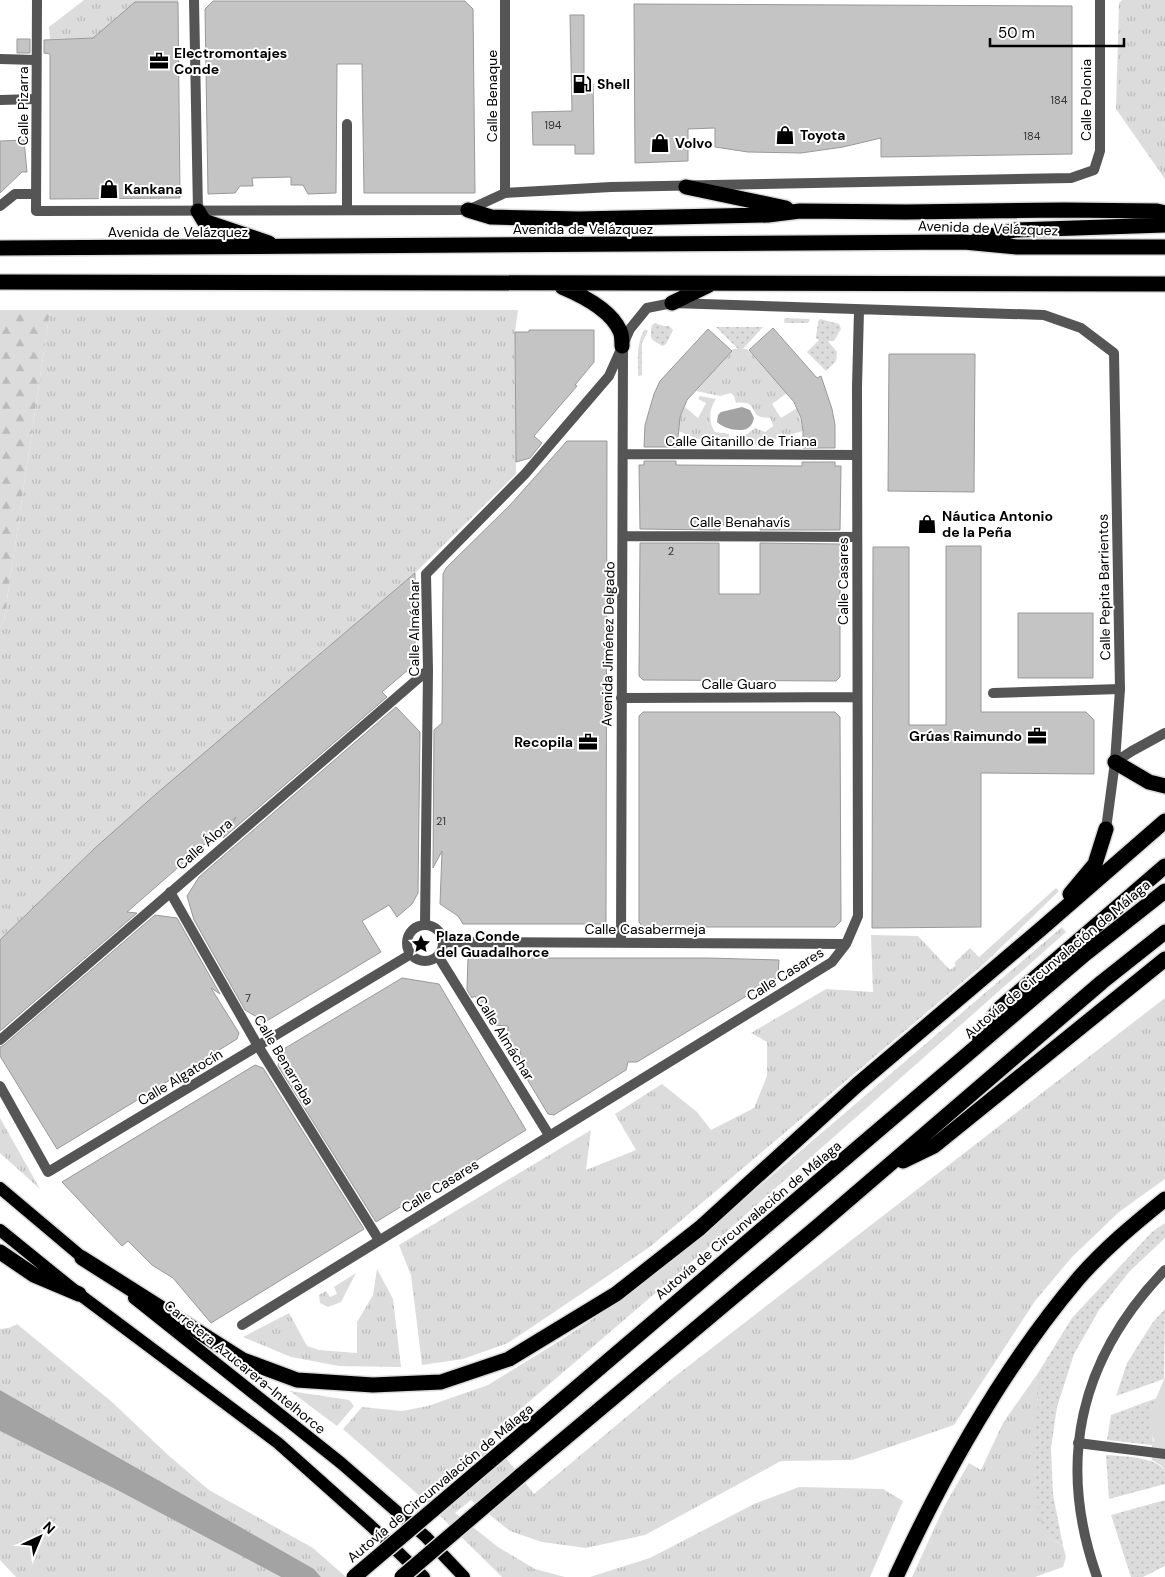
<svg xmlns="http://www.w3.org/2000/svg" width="1165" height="1577" viewBox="0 0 1165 1577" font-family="'DM Sans',sans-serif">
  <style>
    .grass { fill: url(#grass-tufts) }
    .forest { fill: url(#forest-firs) }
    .park { fill: url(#park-dots) }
    .pitch { fill: #dcdcdc }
    .water { fill: #a3a3a3 }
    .building { fill: #c4c4c4; stroke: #999 }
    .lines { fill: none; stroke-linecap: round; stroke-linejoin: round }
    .primary-casing { stroke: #dbdbdb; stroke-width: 15 }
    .highway-casing { stroke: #dbdbdb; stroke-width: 18 }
    .lane { stroke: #555; stroke-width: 10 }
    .street { stroke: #555; stroke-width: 10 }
    .primary { stroke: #000; stroke-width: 12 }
    .highway { stroke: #000; stroke-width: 15 }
    .highway-bridge-casing { stroke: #dbdbdb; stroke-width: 18; stroke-linecap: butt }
    .highway-bridge { stroke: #000; stroke-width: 15 }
    .labels { text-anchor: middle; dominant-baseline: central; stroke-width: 4; stroke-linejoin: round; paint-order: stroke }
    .number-label { font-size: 11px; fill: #313131 }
    .poi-label { font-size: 14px; font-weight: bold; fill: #000; stroke: #fff; text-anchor: start }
    .street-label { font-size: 14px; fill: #000; stroke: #fff }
  </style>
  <defs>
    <pattern id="grass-tufts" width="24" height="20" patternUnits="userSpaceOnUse" patternTransform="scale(1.25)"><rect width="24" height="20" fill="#dcdcdc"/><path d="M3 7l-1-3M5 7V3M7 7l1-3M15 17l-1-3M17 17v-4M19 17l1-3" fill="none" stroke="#bbb"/></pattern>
    <pattern id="forest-firs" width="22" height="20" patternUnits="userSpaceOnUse" patternTransform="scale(1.25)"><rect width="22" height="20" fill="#dcdcdc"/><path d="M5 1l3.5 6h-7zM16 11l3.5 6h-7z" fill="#bbb"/></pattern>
    <pattern id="park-dots" width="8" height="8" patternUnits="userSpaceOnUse" patternTransform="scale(1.25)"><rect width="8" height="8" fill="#dcdcdc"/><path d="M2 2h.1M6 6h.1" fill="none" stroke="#bbb" stroke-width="1.8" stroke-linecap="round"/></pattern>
  </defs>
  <rect width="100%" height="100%" fill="#fff"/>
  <path class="grass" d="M84 0H178V2H135L93 38 50 39 49 27Z
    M1122 0H1165V179L1116 109 1119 3Z
    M50 310H518L515 332 516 474 415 573 156 794 93 850 0 940V627L4 620Z
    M733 349H747L787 393 772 404 781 418 797 408 803 431 755 445H743V434H747L755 428 765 432 773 426 772 422 770 418C767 417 764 418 761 417 750 414 757 400 736 403L734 396 731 393 720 396 696 391Z
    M700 396 716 399C709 409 708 422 715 432L729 434 731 445H714L678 431 680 417 685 407 698 418 706 403 698 399Z
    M1056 888 1059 891 985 963 651 1246 587 1290 508 1343 463 1359 422 1365 411 1275 399 1245 591 1130 586 1170 636 1150 615 1114 662 1084 697 1112 711 1130 754 1108 767 1076V1042L751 1033 826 989 873 992 871 935 918 936 950 970 956 965 954 963 970 948 979 957Z
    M1062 927 1066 932 717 1240 489 1436 534 1494 673 1378 1165 998V1179L1119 1212 1072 1257 1035 1301 954 1425 852 1460 781 1461 645 1535 586 1548 542 1542 510 1531 471 1500 455 1513 498 1547 535 1569 565 1577H502L422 1498 343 1429 362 1407 402 1411 428 1406 488 1385 558 1342 626 1297 707 1231Z
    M0 1118 40 1189 0 1153Z
    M377 1269 393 1299 401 1367 339 1366 291 1357 243 1337 289 1313 307 1346 319 1350 357 1353V1322L373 1295Z
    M356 1273 341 1302 328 1307 320 1303 319 1295 326 1291 330 1297 337 1294 334 1287Z
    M17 1324 112 1402 168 1455 209 1490 313 1548 346 1577H321L314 1569 0 1390V1329L9 1328Z
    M1038 1373 1045 1535 1063 1546 1066 1557 1063 1567 1035 1577H912L945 1505 969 1463 981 1470 1003 1423Z
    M290 1391 349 1400 354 1406 337 1426Z
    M0 1431 119 1491 281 1577H16L0 1560Z
    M799 1487 883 1489 903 1501 870 1577H590L650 1558 754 1504Z"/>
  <path class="forest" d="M0 310H50L4 620 0 627Z"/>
  <path class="park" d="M785 318 809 319 810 320 808 323H785L784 320Z
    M820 319 839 324 841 329 834 341H828L837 352 836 361 826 371 807 352 819 340 816 338C816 334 818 326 818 321Z
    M655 323 664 326H669L673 330 666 344 663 346C651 340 649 339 652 325Z
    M716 327H763L743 349H738Z
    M645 329 648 331 642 343V375L639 376 638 375C638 359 636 343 645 329Z
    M1165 1223V1238L1129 1272 1099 1310 1074 1354 1057 1407 1051 1448 1053 1494 1063 1546 1045 1535 1038 1507 1033 1453 1038 1405V1373L1072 1318 1152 1232Z
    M1165 1309 1164 1379 1116 1396 1127 1363 1153 1322Z
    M1157 1398C1154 1404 1150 1411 1150 1417 1149 1427 1155 1437 1152 1445L1107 1440 1111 1415Z
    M1106 1455C1119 1456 1161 1457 1165 1472 1165 1475 1165 1481 1165 1484L1109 1499Z
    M1165 1500V1566L1143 1577H1131L1111 1515Z"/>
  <path class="pitch" d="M1165 1377V1471L1162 1466 1152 1460V1445L1154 1440 1150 1429 1149 1415Z"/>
  <path class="water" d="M742 407 750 410 754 418C753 421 752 426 748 428 741 433 722 428 717 422L718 415 721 412Z
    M0 1390 314 1569 321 1577H281L119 1491 0 1431Z"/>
  <path class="building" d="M213 1H465L473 9 475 193H364L362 64H337L336 193 308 194 303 185H291V177L252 178 253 186H240L235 193 208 194 205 9Z
    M135 2H178L180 198 50 199V54L44 53V40L93 38Z
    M634 4 1072 6V154L881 157V138L843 147 801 153 748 152 715 147V128L688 129V161L635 163Z
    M570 15H584V84H593L594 154H575V145H533L532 112 572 111Z
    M17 39H30V53H17Z
    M24 140 27 172H22L0 193V141Z
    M773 328 817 378 821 376 832 409 835 425V448H803V431L801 418 794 402 749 350Z
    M708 329 732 351 687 400 680 417 677 447H644L645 425 654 394 660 381Z
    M529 330H594V362L575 385 577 386 534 436 542 443 530 458 516 462 515 332H529Z
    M889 354H975L974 492 888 491Z
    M567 441H607L606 924H463L458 916 440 904 442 851 433 868 434 730 442 723 443 574 446 568 511 504Z
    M644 461H676V465L802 466V462H835V466H841L840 530H760V525H720V530L640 529 639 465H644Z
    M640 543H719V594H760V543L840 544V677L836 681 643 680 639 676Z
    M946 546H981V712H1086L1094 720V774L981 773V927L872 928 873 547H909V725H946Z
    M415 573V664L382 692 387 697 223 838 236 817 127 912 137 913 0 1031V940L95 848 156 794Z
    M1018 613H1093V678H1018Z
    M396 707 420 732 418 893 412 904 397 917 389 905 362 921 381 952 265 1022 245 1010 194 920 187 896 199 877Z
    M643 712H835L840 717 841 921 835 927H643L639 922V716Z
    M155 915 177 918 220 994 211 988 239 1033 237 1039 57 1149 0 1056V1047L4 1045Z
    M468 958H708L779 960 778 977 637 1062H628L626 1070 554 1115 548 1114 521 1069 520 1048H507L508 1026 493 1025 475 996 472 998 467 990Z
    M402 978 439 984 526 1130 376 1222 278 1066 282 1050Z
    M255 1065 263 1068 364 1229 211 1323 173 1278 152 1265 128 1241 122 1246 62 1182Z"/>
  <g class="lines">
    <g class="primary-casing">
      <path id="primary" d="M0 1188 89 1263
        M0 1230 79 1294 278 1443 371 1526 424 1577
        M134 1298 341 1463 426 1537 464 1577"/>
    </g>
    <g class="highway-casing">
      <path id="highway" d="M686 187 786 208
        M468 210 491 217 579 219 768 215 800 211 906 212 1065 210 1157 211 1165 213
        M198 211 204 221 269 243
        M978 239 1015 230 1165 225
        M0 248 964 242 1017 247H1165
        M0 282 1165 284
        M562 287C581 295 611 310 620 331 622 335 622 341 622 346
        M672 303 709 285
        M1115 762 1149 782 1165 786
        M1070 894 1095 864 1106 829
        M979 1037 999 1009 1165 866
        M903 1161 934 1146 1165 959
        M0 1252 34 1275 79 1294
        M82 1258 243 1360 297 1380 373 1385 441 1382 509 1359 616 1294 700 1228 857 1085 1042 928 1165 821
        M501 1452 1085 954 1165 891
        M520 1476 818 1226 1102 982 1165 932
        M896 1577C945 1471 1003 1368 1078 1279 1104 1249 1134 1224 1165 1199"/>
    </g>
    <path class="lane" d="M0 59 36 60
      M0 100 36 99
      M347 124V210
      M0 206 15 194H36
      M993 693 1120 689
      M1078 1443 1165 1454"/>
    <path class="street" d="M37 0 36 211 468 210 505 193 611 187 1071 178 1094 170 1100 151V0
      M194 0 198 211
      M505 193V0
      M624 454 857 455
      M623 536 857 537
      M621 698 857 697
      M1115 762 1132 751 1165 733
      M170 892 258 1046 379 1240
      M425 925 428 670 426 574 525 474 609 376 630 329 647 308 672 303 1044 315 1081 328 1114 353 1120 689 1115 762 1106 829
      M407 943a18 18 0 1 1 36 0a18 18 0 1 1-36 0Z
      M443 942 846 944
      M621 943 623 350
      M438 956 549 1135
      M0 1040 428 670
      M0 1086 48 1172 411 954
      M242 1325 832 962 846 944 858 916 857 387 859 310
      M1097 1577C1056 1461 1080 1358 1165 1270"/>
    <use href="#primary" class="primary"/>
    <use href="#highway" class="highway"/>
    <g class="highway-bridge-casing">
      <path id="highway-bridge" d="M354 1577 501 1452
        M402 1577 520 1476"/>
    </g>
    <use href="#highway-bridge" class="highway-bridge"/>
  </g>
  <defs>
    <g id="office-bare" transform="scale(1.5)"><path d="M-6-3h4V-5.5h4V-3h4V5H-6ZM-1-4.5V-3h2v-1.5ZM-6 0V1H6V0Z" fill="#000" stroke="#fff" stroke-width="2.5" paint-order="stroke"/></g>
    <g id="fuel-bare" transform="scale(1.5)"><path d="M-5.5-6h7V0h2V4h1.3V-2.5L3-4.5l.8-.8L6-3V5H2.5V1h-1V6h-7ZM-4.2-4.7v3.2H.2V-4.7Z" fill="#000" stroke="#fff" stroke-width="2.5" paint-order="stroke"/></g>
    <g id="shop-bare" transform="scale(1.5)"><path d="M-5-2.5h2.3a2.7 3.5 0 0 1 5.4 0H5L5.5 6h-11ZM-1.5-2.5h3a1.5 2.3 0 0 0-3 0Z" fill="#000" stroke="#fff" stroke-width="2.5" paint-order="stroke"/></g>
    <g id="sight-bare" transform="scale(1.5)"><path d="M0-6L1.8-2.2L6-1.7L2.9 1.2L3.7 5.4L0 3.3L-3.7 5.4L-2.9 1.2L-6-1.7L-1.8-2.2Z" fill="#000" stroke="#fff" stroke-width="2.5" paint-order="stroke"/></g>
  </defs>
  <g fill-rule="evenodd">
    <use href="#office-bare" x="159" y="61"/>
    <use href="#fuel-bare" x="582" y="84"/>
    <use href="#shop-bare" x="785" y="135"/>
    <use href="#shop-bare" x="660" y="143"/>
    <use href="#shop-bare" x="109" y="189"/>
    <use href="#shop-bare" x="927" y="524"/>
    <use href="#office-bare" x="1037" y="736"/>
    <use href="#office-bare" x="588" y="742"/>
    <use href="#sight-bare" x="421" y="944"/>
  </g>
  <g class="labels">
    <g class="number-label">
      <text x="1059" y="100">184</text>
      <text x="553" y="125">194</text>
      <text x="1032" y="136">184</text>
      <text x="671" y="551">2</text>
      <text x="441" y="821">21</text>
      <text x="248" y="998">7</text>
    </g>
    <g class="poi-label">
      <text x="174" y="53">Electromontajes<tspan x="174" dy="16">Conde</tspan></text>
      <text x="597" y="84">Shell</text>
      <text x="800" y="135">Toyota</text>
      <text x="675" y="143">Volvo</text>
      <text x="124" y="189">Kankana</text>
      <text x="942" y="516">Náutica Antonio<tspan x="942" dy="16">de la Peña</tspan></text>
      <text x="1022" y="736" text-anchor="end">Grúas Raimundo</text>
      <text x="573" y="742" text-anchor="end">Recopila</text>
      <text x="436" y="936">Plaza Conde<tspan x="436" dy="16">del Guadalhorce</tspan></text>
    </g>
    <g class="street-label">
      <text transform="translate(492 96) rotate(-90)">Calle Benaque</text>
      <text transform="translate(1086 100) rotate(-90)">Calle Polonia</text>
      <text transform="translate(23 106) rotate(-90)">Calle Pizarra</text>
      <text transform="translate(988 228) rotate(2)">Avenida de Velázquez</text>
      <text x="583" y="229">Avenida de Velázquez</text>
      <text x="178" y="232">Avenida de Velázquez</text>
      <text x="741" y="441">Calle Gitanillo de Triana</text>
      <text x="740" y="522">Calle Benahavís</text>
      <text transform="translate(843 581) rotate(-90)">Calle Casares</text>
      <text transform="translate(1104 587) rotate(-91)">Calle Pepita Barrientos</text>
      <text transform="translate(414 628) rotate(-90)">Calle Almáchar</text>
      <text transform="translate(608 644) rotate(-89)">Avenida Jiménez Delgado</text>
      <text x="739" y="684">Calle Guaro</text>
      <text transform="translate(204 844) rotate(-41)">Calle Álora</text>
      <text x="645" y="929">Calle Casabermeja</text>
      <text transform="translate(1057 959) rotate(-40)">Autovía de Circunvalación de Málaga</text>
      <text transform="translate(785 974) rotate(-32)">Calle Casares</text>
      <text transform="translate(505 1038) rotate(58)">Calle Almáchar</text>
      <text transform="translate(284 1060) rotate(59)">Calle Benarraba</text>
      <text transform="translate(180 1077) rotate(-31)">Calle Algatocín</text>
      <text transform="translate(440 1186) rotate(-32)">Calle Casares</text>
      <text transform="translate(748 1220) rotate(-40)">Autovía de Circunvalación de Málaga</text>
      <text transform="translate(245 1367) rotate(39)">Carretera Azucarera-Intelhorce</text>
      <text transform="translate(440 1483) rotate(-40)">Autovía de Circunvalación de Málaga</text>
    </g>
  </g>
  <g transform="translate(40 1537) rotate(44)" stroke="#ffffff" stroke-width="4" paint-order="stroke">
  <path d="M0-4L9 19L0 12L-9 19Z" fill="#000000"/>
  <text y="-8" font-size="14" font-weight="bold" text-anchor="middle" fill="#000000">N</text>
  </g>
  <path d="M990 38v8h134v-8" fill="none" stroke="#000000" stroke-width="2.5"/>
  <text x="998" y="38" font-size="15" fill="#000000" stroke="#ffffff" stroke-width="4" paint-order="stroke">50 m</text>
</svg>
